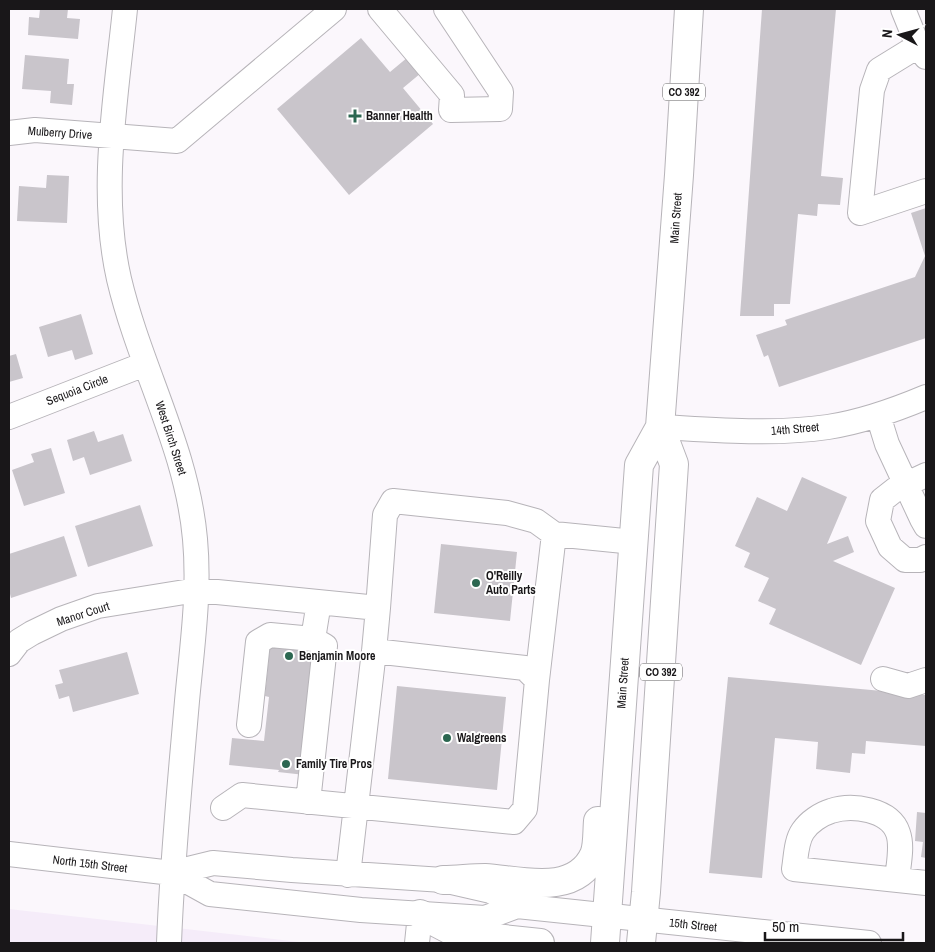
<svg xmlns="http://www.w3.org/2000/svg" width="935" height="952" viewBox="0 0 935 952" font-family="'Archivo Narrow',sans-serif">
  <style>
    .built { fill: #f5ecf9 }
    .building { fill: #c9c5cb }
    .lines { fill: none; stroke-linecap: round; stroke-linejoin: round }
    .minor-casing { stroke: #b7b4b9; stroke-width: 26 }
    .major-casing { stroke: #b7b4b9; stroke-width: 30 }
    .minor { stroke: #fff; stroke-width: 24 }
    .major { stroke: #fff; stroke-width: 28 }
    .poi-dot { fill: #2c6751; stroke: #fff; stroke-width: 2 }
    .labels { text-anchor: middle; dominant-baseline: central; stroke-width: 4; stroke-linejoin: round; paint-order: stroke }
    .shield { fill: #fff; stroke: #5e5d5e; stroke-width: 1 }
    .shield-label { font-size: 11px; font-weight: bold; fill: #191719 }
    .poi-label { font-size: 12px; font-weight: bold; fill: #191719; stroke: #fff; text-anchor: start }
    .street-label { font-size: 12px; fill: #191719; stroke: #fff }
  </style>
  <rect width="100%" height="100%" fill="#fbf7fc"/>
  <path class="built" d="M9 909 308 943H9Z"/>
  <path class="building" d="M40 9H68L67 18 80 19 78 39 28 35 29 17 39 18Z
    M762 9H836L821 176 843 178 840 205 818 204 817 216 798 214 790 304H774V316H740Z
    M361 38 390 72 414 52 427 68 403 88 433 124 349 195 277 109Z
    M25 55 69 59 67 84H74L72 105 50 103 51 91 22 89Z
    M47 175 69 176 67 223 17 221 19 186 46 188Z
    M926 208V338L779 387 768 355 764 357 756 335 787 325 785 320 915 277 925 256 911 213Z
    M81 314 93 354 75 360 72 350 48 357 39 327Z
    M16 354 23 378 9 382V356Z
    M94 431 98 442 123 434 132 461 90 475 84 457 73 461 67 440Z
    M51 448 65 493 24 506 12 470 34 462 31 454Z
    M802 477 847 497 827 544 848 536 854 552 833 561 895 588 861 665 769 624 776 609 758 601 769 578 744 567 750 553 735 546 757 497 787 511Z
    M140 505 153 546 88 567 75 526Z
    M64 536 77 576 11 598 9 590V554Z
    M441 544 517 552 510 621 434 613Z
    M270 646 317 651 305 775 278 772 279 770 229 765 232 738 264 741 269 697 265 696Z
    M127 652 139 694 73 712 69 696 59 699 55 685 63 683 59 670Z
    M728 677 926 695V746L866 741 865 754 852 753 850 773 816 769 818 742 775 738 762 878 709 873Z
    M397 686 506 697 497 790 388 779Z
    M917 812 926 813V858L921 857 923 842 915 841Z"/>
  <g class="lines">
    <g class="minor-casing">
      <path id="minor" d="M125 9C116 98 99 191 119 279 140 368 187 448 195 539 200 593 192 647 187 701 180 782 172 862 169 943
        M380 9 452 95 451 110 500 109 501 92 446 9
        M903 9 918 46 926 57
        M918 46 879 70 872 90 860 213 926 191
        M9 133 35 130 177 141 334 9
        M878 415 887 444 922 519 926 526
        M9 417 145 364
        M660 427C716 430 772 435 828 427 861 422 895 410 926 397
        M926 475 896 489 882 500 878 521 890 547 905 560H920L926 557
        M378 608 385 515 393 501 507 513 536 521 554 534
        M9 654 19 641 32 633 61 619 98 606 197 590 378 608 374 651 348 875
        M883 679 908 686 926 680
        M537 680 554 534 634 542
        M249 725 258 642 270 635 313 639 319 602
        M308 802 325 646 313 639
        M223 808 242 795 514 822 525 809 537 680 525 668 374 651
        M9 854 172 873 213 863 292 870 443 880 491 891 517 906 869 943
        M172 873 210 894 361 910 485 918 517 906
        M897 880C898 866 903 847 898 833 890 809 852 804 831 811 821 814 809 822 803 831 796 841 796 857 794 869L926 883
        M417 943 420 914"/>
    </g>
    <g class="major-casing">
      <path id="major" d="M443 880C457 880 471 878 485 878 519 880 575 897 594 855 598 846 597 832 598 821
        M420 914 458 934 540 943
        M605 943 639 465 660 427 679 175 689 9
        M641 943 646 892 674 464 660 427"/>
    </g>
    <use href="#minor" class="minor"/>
    <use href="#major" class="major"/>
  </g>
  <g class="poi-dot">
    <path d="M352.5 108.5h5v5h5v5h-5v5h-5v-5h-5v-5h5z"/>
    <circle cx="476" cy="583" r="5"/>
    <circle cx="289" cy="656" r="5"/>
    <circle cx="447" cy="738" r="5"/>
    <circle cx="286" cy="764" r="5"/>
  </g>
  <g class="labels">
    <g class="shield">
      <rect x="663" y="83.5" width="42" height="17" rx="4"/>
      <rect x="640" y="663.5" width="42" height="17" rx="4"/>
    </g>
    <g class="shield-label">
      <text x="684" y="92">CO 392</text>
      <text x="661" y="672">CO 392</text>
    </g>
    <g class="poi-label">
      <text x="366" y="116">Banner Health</text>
      <text x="486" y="576">O'Reilly<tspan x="486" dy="14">Auto Parts</tspan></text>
      <text x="299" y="656">Benjamin Moore</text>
      <text x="457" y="738">Walgreens</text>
      <text x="296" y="764">Family Tire Pros</text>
    </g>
    <g class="street-label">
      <text transform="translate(60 133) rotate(4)">Mulberry Drive</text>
      <text transform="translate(676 218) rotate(-86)">Main Street</text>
      <text transform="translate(77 390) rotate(-21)">Sequoia Circle</text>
      <text transform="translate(795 429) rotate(-5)">14th Street</text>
      <text transform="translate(171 438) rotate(72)">West Birch Street</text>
      <text transform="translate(83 614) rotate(-18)">Manor Court</text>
      <text transform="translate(623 683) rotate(-86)">Main Street</text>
      <text transform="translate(90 864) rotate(7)">North 15th Street</text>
      <text transform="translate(693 925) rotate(6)">15th Street</text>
    </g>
  </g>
  <rect width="935" height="952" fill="none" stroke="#191719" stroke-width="20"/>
  <g transform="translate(900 35) rotate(276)" stroke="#ffffff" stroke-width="4" paint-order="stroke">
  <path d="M0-4L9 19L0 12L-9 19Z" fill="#191719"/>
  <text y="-8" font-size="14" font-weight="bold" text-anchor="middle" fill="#191719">N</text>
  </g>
  <path d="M765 932v8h138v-8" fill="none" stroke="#191719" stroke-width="2.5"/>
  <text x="772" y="932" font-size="15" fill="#191719" stroke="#ffffff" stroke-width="4" paint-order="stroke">50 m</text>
</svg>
